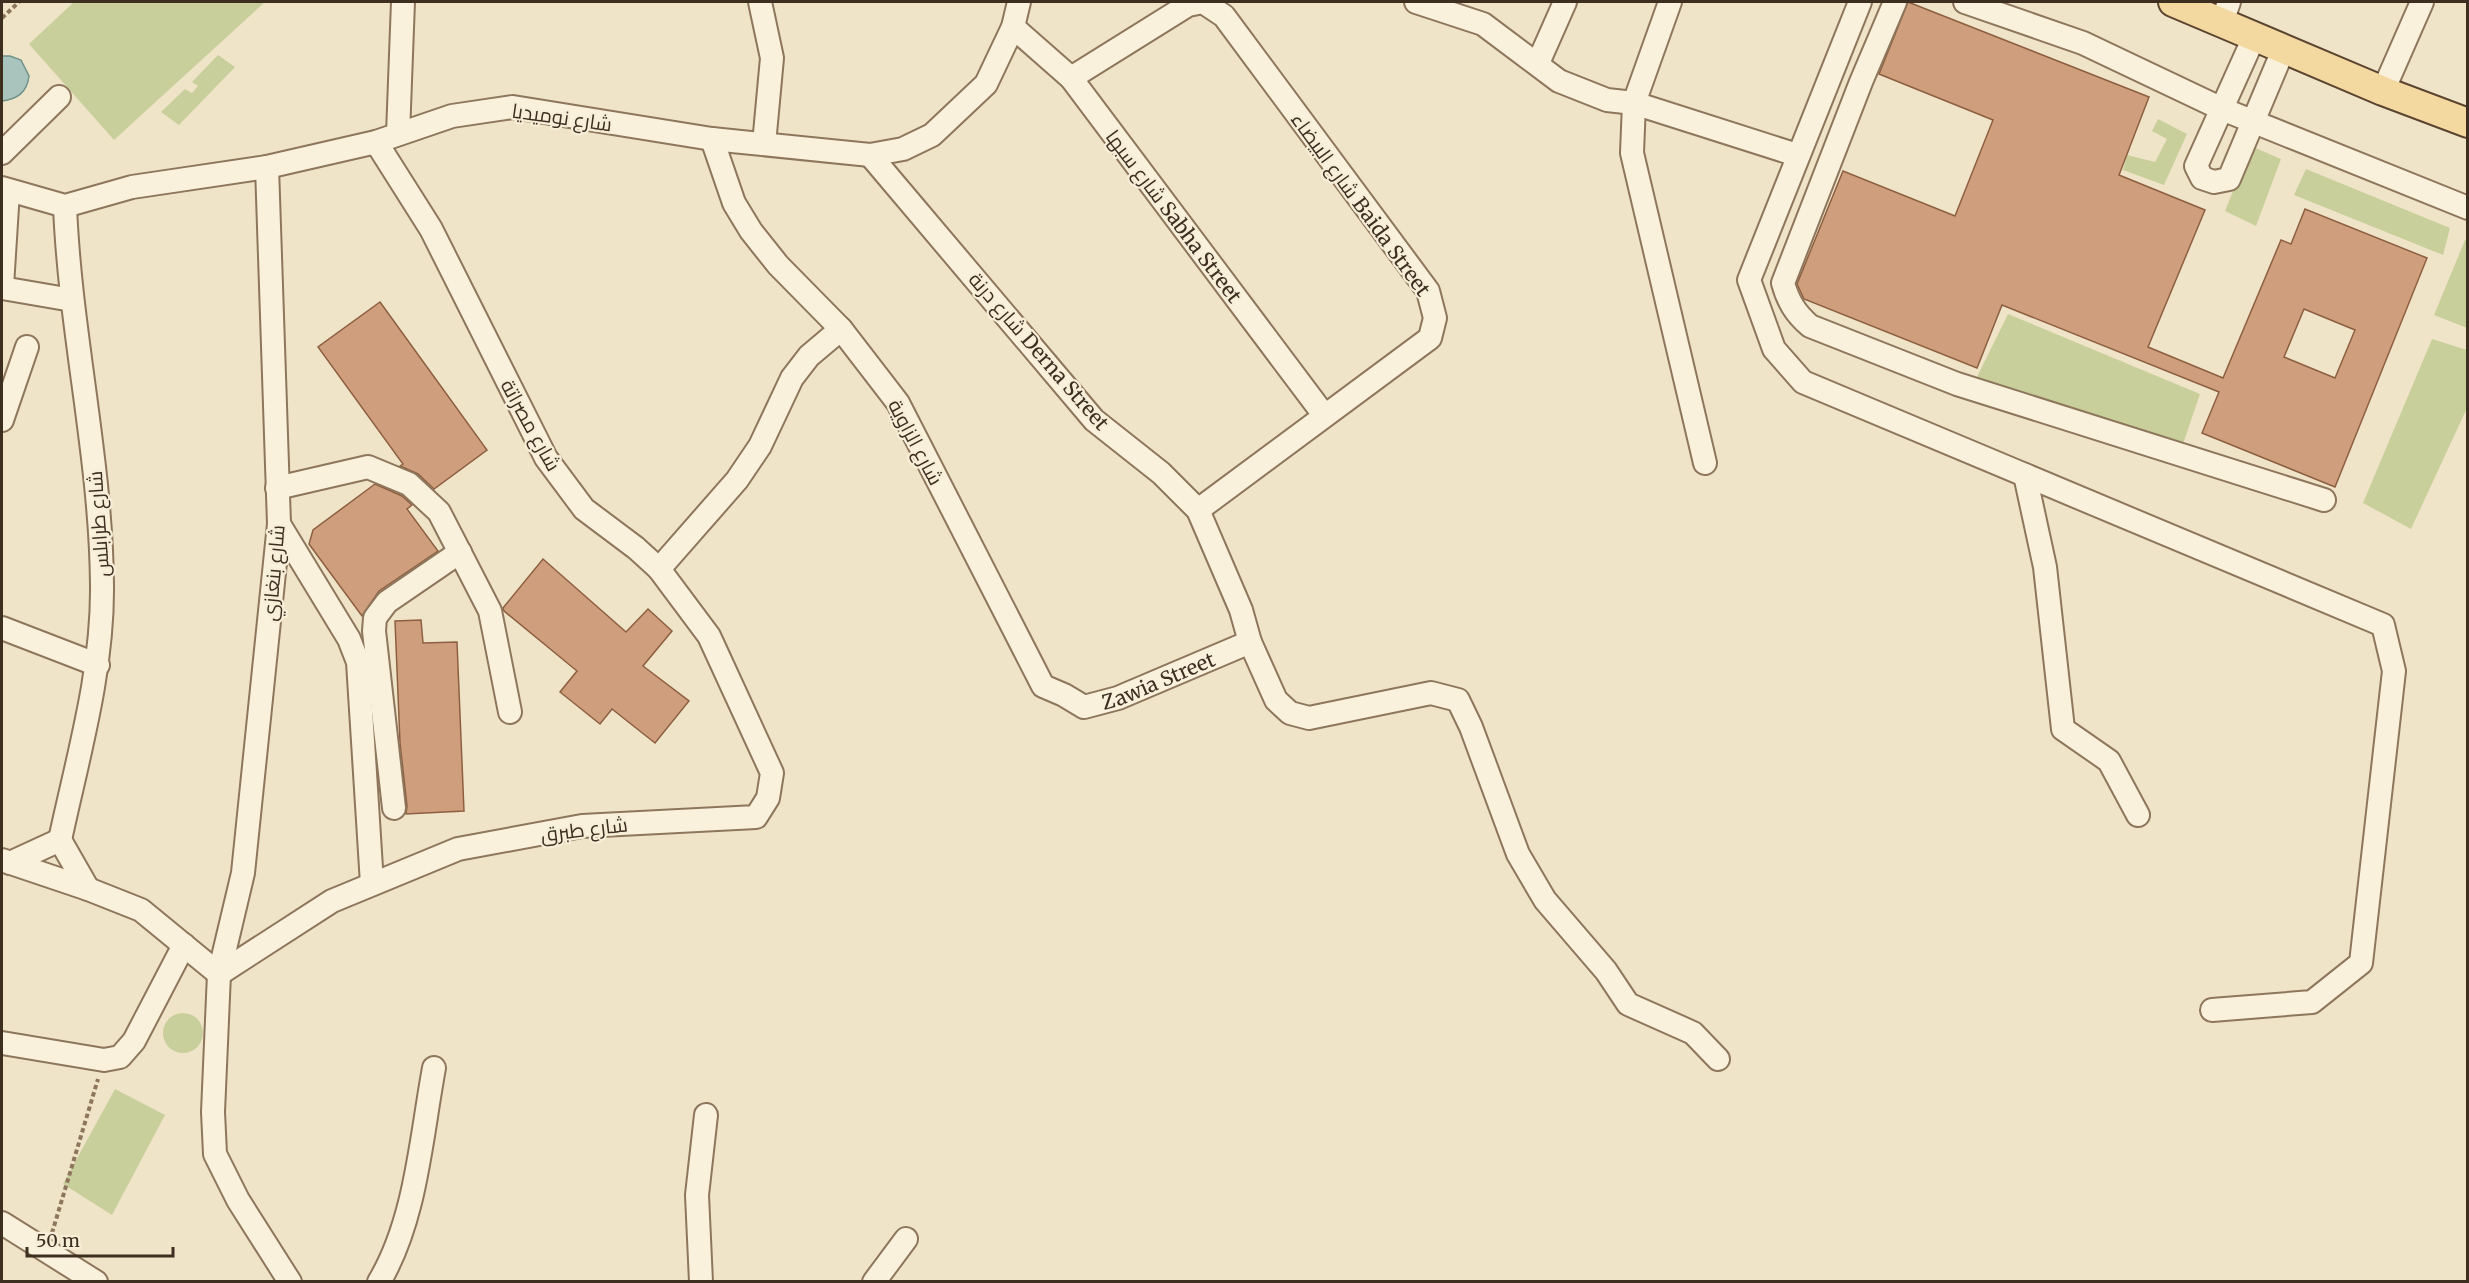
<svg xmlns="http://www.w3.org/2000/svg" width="2469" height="1283" viewBox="0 0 2469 1283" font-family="Merriweather,Cairo,serif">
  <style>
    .green { fill: #c9cf9b }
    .water { fill: #a9c4bc; stroke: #6f938a; stroke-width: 1.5 }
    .building { fill: #cf9f7d; stroke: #8d5f41; stroke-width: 1.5; fill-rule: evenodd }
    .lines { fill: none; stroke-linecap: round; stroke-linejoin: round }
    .minor-casing { stroke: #8d765c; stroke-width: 26 }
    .major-casing { stroke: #5b4430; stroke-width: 32 }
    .path { stroke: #8d765c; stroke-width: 4; stroke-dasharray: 4.5 3; stroke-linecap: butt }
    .minor { stroke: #faf1dc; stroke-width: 22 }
    .major { stroke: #f3d9a0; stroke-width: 28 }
    .labels { text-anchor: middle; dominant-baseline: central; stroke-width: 4.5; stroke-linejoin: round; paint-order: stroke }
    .street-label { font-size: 20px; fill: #3d2e20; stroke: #f7eed8 }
  </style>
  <rect width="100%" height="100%" fill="#f0e4c8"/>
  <path class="green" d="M74 2H265L114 140 29 44Z
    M218 55 235 67 179 125 161 112 185 89 192 93 198 86 192 82Z
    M2158 119 2187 134 2164 185 2123 170 2127 155 2155 162 2167 139 2152 131Z
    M2251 146 2281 159 2256 226 2225 211Z
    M2306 169 2450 228 2443 255 2294 195Z
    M2465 240H2468L2467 328 2434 315Z
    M2008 314 2200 394 2181 450 1977 377Z
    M2432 339 2467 350V408L2411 529 2363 503Z
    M163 1033a20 20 0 1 1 40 0a20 20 0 1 1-40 0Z
    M115 1089 165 1115 112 1215 63 1184Z"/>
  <path class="water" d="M2 56H10L21 60 29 76C27 93 17 99 2 101Z"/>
  <path class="building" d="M1908 2 2149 97 2119 175 2205 210 2148 347 2223 378 2281 240 2291 244 2305 209 2427 258 2335 487 2202 433 2219 392 2002 305 1977 368 1804 299 1797 284 1843 171 1955 216 1993 120 1879 74ZM2304 309 2355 330 2335 378 2284 357Z
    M380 302 487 450 434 489 418 474 400 466 403 464 318 347Z
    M375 484 402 496 412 505 407 509 438 551 379 591 362 616 309 544 313 530Z
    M543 559 626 632 648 609 672 631 643 666 689 701 655 743 612 709 600 724 560 692 577 671 504 611 503 608Z
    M421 620 423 643 457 642 464 811 406 814 407 806 400 743 395 621Z"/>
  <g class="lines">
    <g class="minor-casing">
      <g id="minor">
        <path d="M760 2 772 58 764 144"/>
        <path d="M1416 2 1483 24 1559 81 1607 100 1634 103 1797 155"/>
        <path d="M1670 2 1634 103 1632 153 1705 463"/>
        <path d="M1860 2 1749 280 1774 349 1803 382 2383 625 2394 671 2361 963 2312 1002 2212 1010"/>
        <path d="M1895 2 1861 82 1783 283C1788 301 1795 313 1810 326L1957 384 2324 500"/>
        <path d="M1965 2 2083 43 2222 109 2468 208"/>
        <path d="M2222 22 2229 2"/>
        <path d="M1013 27 1071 78 1324 415"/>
        <path d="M2255 35 2196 166 2202 178 2214 182 2229 179 2284 48"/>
        <path d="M1538 63 1565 2"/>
        <path d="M1071 78 1188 5 1203 2 1224 16 1428 291 1435 318 1430 338 1198 510"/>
        <path d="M2383 91 2422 2"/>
        <path d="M398 134 403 2"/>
        <path id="s1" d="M712 139 734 203 751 231 778 265 841 329 898 403 1043 686 1064 695 1084 707 1118 698 1250 642"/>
        <path d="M2 153 59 97"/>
        <path d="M870 155 1094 420 1161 473 1198 510 1241 610 1250 642 1276 700 1290 713 1309 718 1431 693 1458 700 1471 727 1518 854 1545 900 1606 971 1628 1004 1693 1033 1718 1059"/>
        <path d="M267 167 279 524 243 873 219 974 213 1112 215 1154 238 1200 290 1282"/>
        <path d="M2 188 65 206 132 187 267 167 376 142 452 116 513 107 712 139 870 155 903 149 932 135 986 84 1013 27 1019 2"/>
        <path d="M2 286 8 191"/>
        <path d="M2 288 72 300"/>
        <path d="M2 420 27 347"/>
        <path d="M2025 475 2045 567 2063 729 2109 761 2138 815"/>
        <path d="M277 488 368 467 409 484 439 512 490 611 510 712"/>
        <path d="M279 524 349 639 358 662 372 884"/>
        <path d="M659 569 737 480 760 446 792 378 809 356 841 329"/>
        <path d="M2 628 98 665"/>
        <path d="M394 808 374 631 375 618 387 602 460 552"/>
        <path d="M60 840C78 756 103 672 102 585 101 458 70 333 65 206"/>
        <path d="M60 840 88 889"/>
        <path d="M2 860 88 889 141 910 219 974"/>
        <path d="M10 863 60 840"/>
        <path d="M219 974 332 901 458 849 582 826 756 817 768 798 772 773 709 636 659 569 636 548 584 509 546 458 431 229 376 142"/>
        <path d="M2 1043 104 1060 120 1057 134 1041 184 945"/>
        <path d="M2 1223 96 1282"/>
        <path d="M379 1282C416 1220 421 1138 434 1068"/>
        <path d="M701 1282 697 1195 706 1115"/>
        <path d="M874 1282 906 1239"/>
      </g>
    </g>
    <g class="major-casing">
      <path id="major" d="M2173 2 2383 91 2468 123"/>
    </g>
    <path class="path" d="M2 18 19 2
      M52 1233 98 1079"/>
    <use href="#minor" class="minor"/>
    <use href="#major" class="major"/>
  </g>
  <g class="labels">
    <g class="street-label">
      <text transform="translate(562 117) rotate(8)">شارع نوميديا</text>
      <text transform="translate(1361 204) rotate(54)">شارع البيضاء Baida Street</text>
      <text transform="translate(1174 216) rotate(53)">شارع سبها Sabha Street</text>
      <text transform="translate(1039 351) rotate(49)">شارع درنة Derna Street</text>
      <text transform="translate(531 425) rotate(61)">شارع مصراتة</text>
      <text transform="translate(916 442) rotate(62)">شارع الزاوية</text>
      <text transform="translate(98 524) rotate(-94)">شارع طرابلس</text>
      <text transform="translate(273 573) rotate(-85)">شارع بنغازي</text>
      <text stroke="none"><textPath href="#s1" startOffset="770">Zawia Street</textPath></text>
      <text transform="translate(584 829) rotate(-7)">شارع طبرق</text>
    </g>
  </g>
  <rect width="2469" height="1283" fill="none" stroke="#3d2e20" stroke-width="6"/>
  <path d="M27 1247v9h146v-9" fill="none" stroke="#3d2e20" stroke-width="3"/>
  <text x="36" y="1247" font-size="18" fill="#3d2e20" stroke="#f7eed8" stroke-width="4.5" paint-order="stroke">50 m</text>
</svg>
